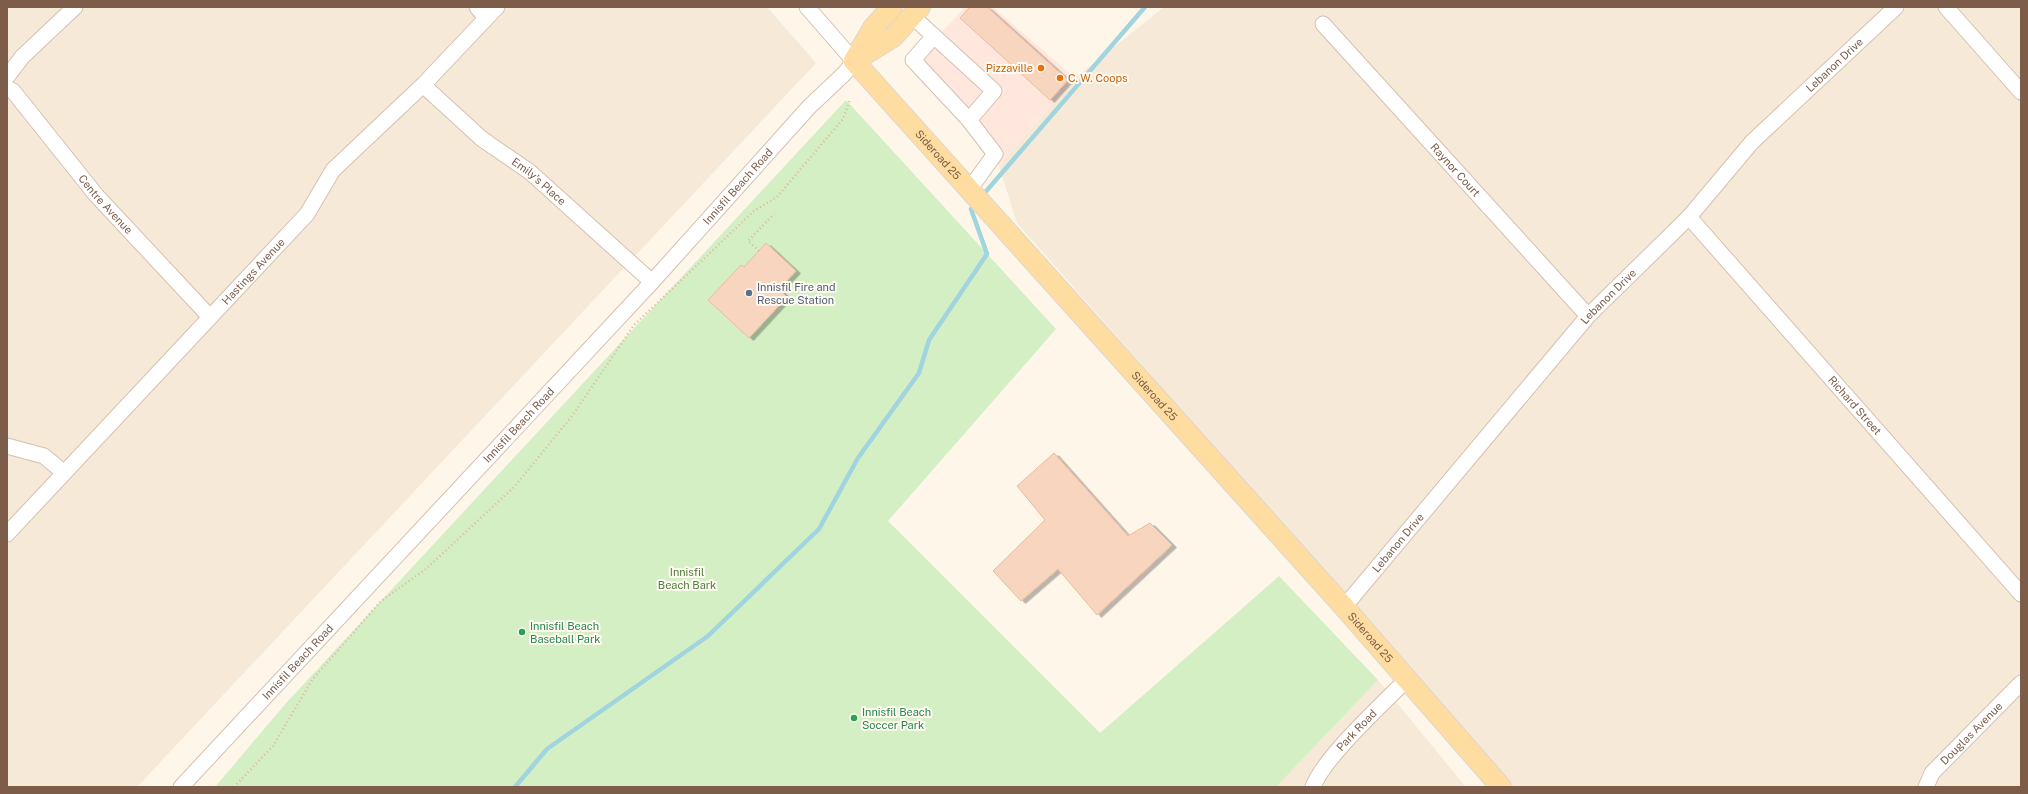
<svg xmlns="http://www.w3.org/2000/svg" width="2028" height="794" viewBox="0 0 2028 794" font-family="'Public Sans',sans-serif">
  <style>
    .residential { fill: #f7e9d7 }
    .commercial { fill: #ffe7dd }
    .green { fill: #d5efc5 }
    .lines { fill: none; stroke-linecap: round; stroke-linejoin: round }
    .stream { stroke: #a0d4de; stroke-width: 4.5 }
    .building { fill: #f7d5be; stroke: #ecbb9c; filter: url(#shadow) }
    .minor-casing { stroke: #d5c0b0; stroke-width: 17 }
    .major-casing { stroke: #ddd5d0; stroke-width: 22 }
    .path { stroke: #ddb8a0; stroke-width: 2.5; stroke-dasharray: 1 3; stroke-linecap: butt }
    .minor { stroke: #fff; stroke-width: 15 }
    .major { stroke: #ffdda0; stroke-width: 20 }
    .food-dot { fill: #e8710a; stroke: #fffaf2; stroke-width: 1.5 }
    .service-dot { fill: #5c6f8a; stroke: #fffaf2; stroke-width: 1.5 }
    .leisure-dot { fill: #2e9e5b; stroke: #fffaf2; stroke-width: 1.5 }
    .labels { text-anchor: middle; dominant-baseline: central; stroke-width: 4; stroke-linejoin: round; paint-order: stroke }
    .street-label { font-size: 11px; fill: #7d5c49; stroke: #fffaf2 }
    .food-label { font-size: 11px; fill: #c56008; stroke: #fffaf2; text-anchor: end }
    .service-label { font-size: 11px; fill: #4e5e75; stroke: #fffaf2; text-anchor: start }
    .park-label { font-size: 11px; fill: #4f7e3c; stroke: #fffaf2 }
    .leisure-label { font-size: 11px; fill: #27864d; stroke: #fffaf2; text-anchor: start }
  </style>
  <defs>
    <filter id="shadow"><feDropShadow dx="4.5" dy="2.5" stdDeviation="0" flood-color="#0004"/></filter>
  </defs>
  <rect width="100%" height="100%" fill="#fef6e9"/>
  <path class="residential" d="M7 7H767L816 63 137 787H7Z
    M1164 7H2021V787H1513L1017 223 999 166 1075 78Z
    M1378 680 1466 787H1276Z"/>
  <path class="commercial" d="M965 7H993L1075 78 999 166 912 64Z"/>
  <path class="green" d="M846 100 1056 329 888 521 1100 733 1279 576 1378 680 1276 787H215L287 702Z"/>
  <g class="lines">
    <path class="stream" d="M982 196 1145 7
      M515 787 547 749 708 636 819 529 858 458 919 373 929 340 987 254 971 209 976 203"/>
  </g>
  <path class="building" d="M970 7H987L1068 80 1050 100 960 18Z
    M766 243 796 271 779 289 787 297 749 338 708 300 741 265 744 267Z
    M1054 453 1128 536 1150 523 1172 545 1097 615 1058 569 1021 601 993 571 1045 520 1017 486Z"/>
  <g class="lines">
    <g class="minor-casing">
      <g id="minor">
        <path d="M477 7 486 18"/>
        <path d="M1946 7 2021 92"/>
        <path d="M912 16 994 91 969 120 995 154 969 190"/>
        <path id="s1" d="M1323 24 1588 316"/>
        <path d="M934 36 913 60 969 120"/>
        <path d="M7 77 22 57 75 7"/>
        <path id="s2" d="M423 85 482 139 530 172 652 282"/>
        <path id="s3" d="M7 88 13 91 96 195 209 316"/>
        <path id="s4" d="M1689 217 2021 594"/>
        <path d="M7 446 44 456 63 472"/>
        <path id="s5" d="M7 534 307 214 333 170 423 85 497 7"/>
        <path id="s6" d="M1344 607 1588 316 1689 217 1752 142 1896 7"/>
        <path id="s7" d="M181 787 652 282 809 107 845 73 854 61 807 7"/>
        <path id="s8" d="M1313 787C1323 758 1384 703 1407 679"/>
        <path id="s9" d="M1926 787 1932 773 2021 683"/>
      </g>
    </g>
    <g class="major-casing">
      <g id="major">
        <path d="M855 59 873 28 892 7"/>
        <path id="s10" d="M854 61 1344 607 1501 787"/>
        <path d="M854 61 893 37 920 7"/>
      </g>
    </g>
    <path class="path" d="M759 251 748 241 774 214
      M234 787 273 746 312 680 381 601 426 569 515 486 572 416 634 325 754 211 777 197 843 119 850 100"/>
    <use href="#minor" class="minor"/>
    <use href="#major" class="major"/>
  </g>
  <g class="food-dot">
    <circle cx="1041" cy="68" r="4"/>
    <circle cx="1060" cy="78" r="4"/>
  </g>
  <circle class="service-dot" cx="749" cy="293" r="4"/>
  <g class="leisure-dot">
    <circle cx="522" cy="632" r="4"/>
    <circle cx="854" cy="718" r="4"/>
  </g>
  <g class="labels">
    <g class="street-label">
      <text stroke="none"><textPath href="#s6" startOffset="732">Lebanon Drive</textPath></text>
      <text stroke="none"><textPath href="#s10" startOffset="126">Sideroad 25</textPath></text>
      <text stroke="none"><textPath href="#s1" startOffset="197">Raynor Court</textPath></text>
      <text stroke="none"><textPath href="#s2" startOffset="151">Emily's Place</textPath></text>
      <text stroke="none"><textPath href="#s7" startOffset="819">Innisfil Beach Road</textPath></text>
      <text stroke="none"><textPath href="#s3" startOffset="153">Centre Avenue</textPath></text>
      <text stroke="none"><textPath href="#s5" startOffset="360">Hastings Avenue</textPath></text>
      <text stroke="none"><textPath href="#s6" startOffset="408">Lebanon Drive</textPath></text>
      <text stroke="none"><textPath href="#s10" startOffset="450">Sideroad 25</textPath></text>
      <text stroke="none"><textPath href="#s4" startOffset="251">Richard Street</textPath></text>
      <text stroke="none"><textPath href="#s7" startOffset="495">Innisfil Beach Road</textPath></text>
      <text stroke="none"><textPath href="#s6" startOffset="84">Lebanon Drive</textPath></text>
      <text stroke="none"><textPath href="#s10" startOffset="774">Sideroad 25</textPath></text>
      <text stroke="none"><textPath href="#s7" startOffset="171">Innisfil Beach Road</textPath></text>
      <text stroke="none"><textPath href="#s8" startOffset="72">Park Road</textPath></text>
      <text stroke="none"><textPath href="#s9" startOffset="71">Douglas Avenue</textPath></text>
    </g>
    <g class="food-label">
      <text x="1033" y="68">Pizzaville</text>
      <text x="1068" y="78" text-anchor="start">C. W. Coops</text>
    </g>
    <g class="service-label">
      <text x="757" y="287">Innisfil Fire and<tspan x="757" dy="13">Rescue Station</tspan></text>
    </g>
    <g class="park-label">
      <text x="687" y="572">Innisfil<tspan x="687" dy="13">Beach Bark</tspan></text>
    </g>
    <g class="leisure-label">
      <text x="530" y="626">Innisfil Beach<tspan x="530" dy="13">Baseball Park</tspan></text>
      <text x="862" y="712">Innisfil Beach<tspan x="862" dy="13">Soccer Park</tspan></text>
    </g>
  </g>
  <rect width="2028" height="794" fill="none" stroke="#7d5c49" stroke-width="16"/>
</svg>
